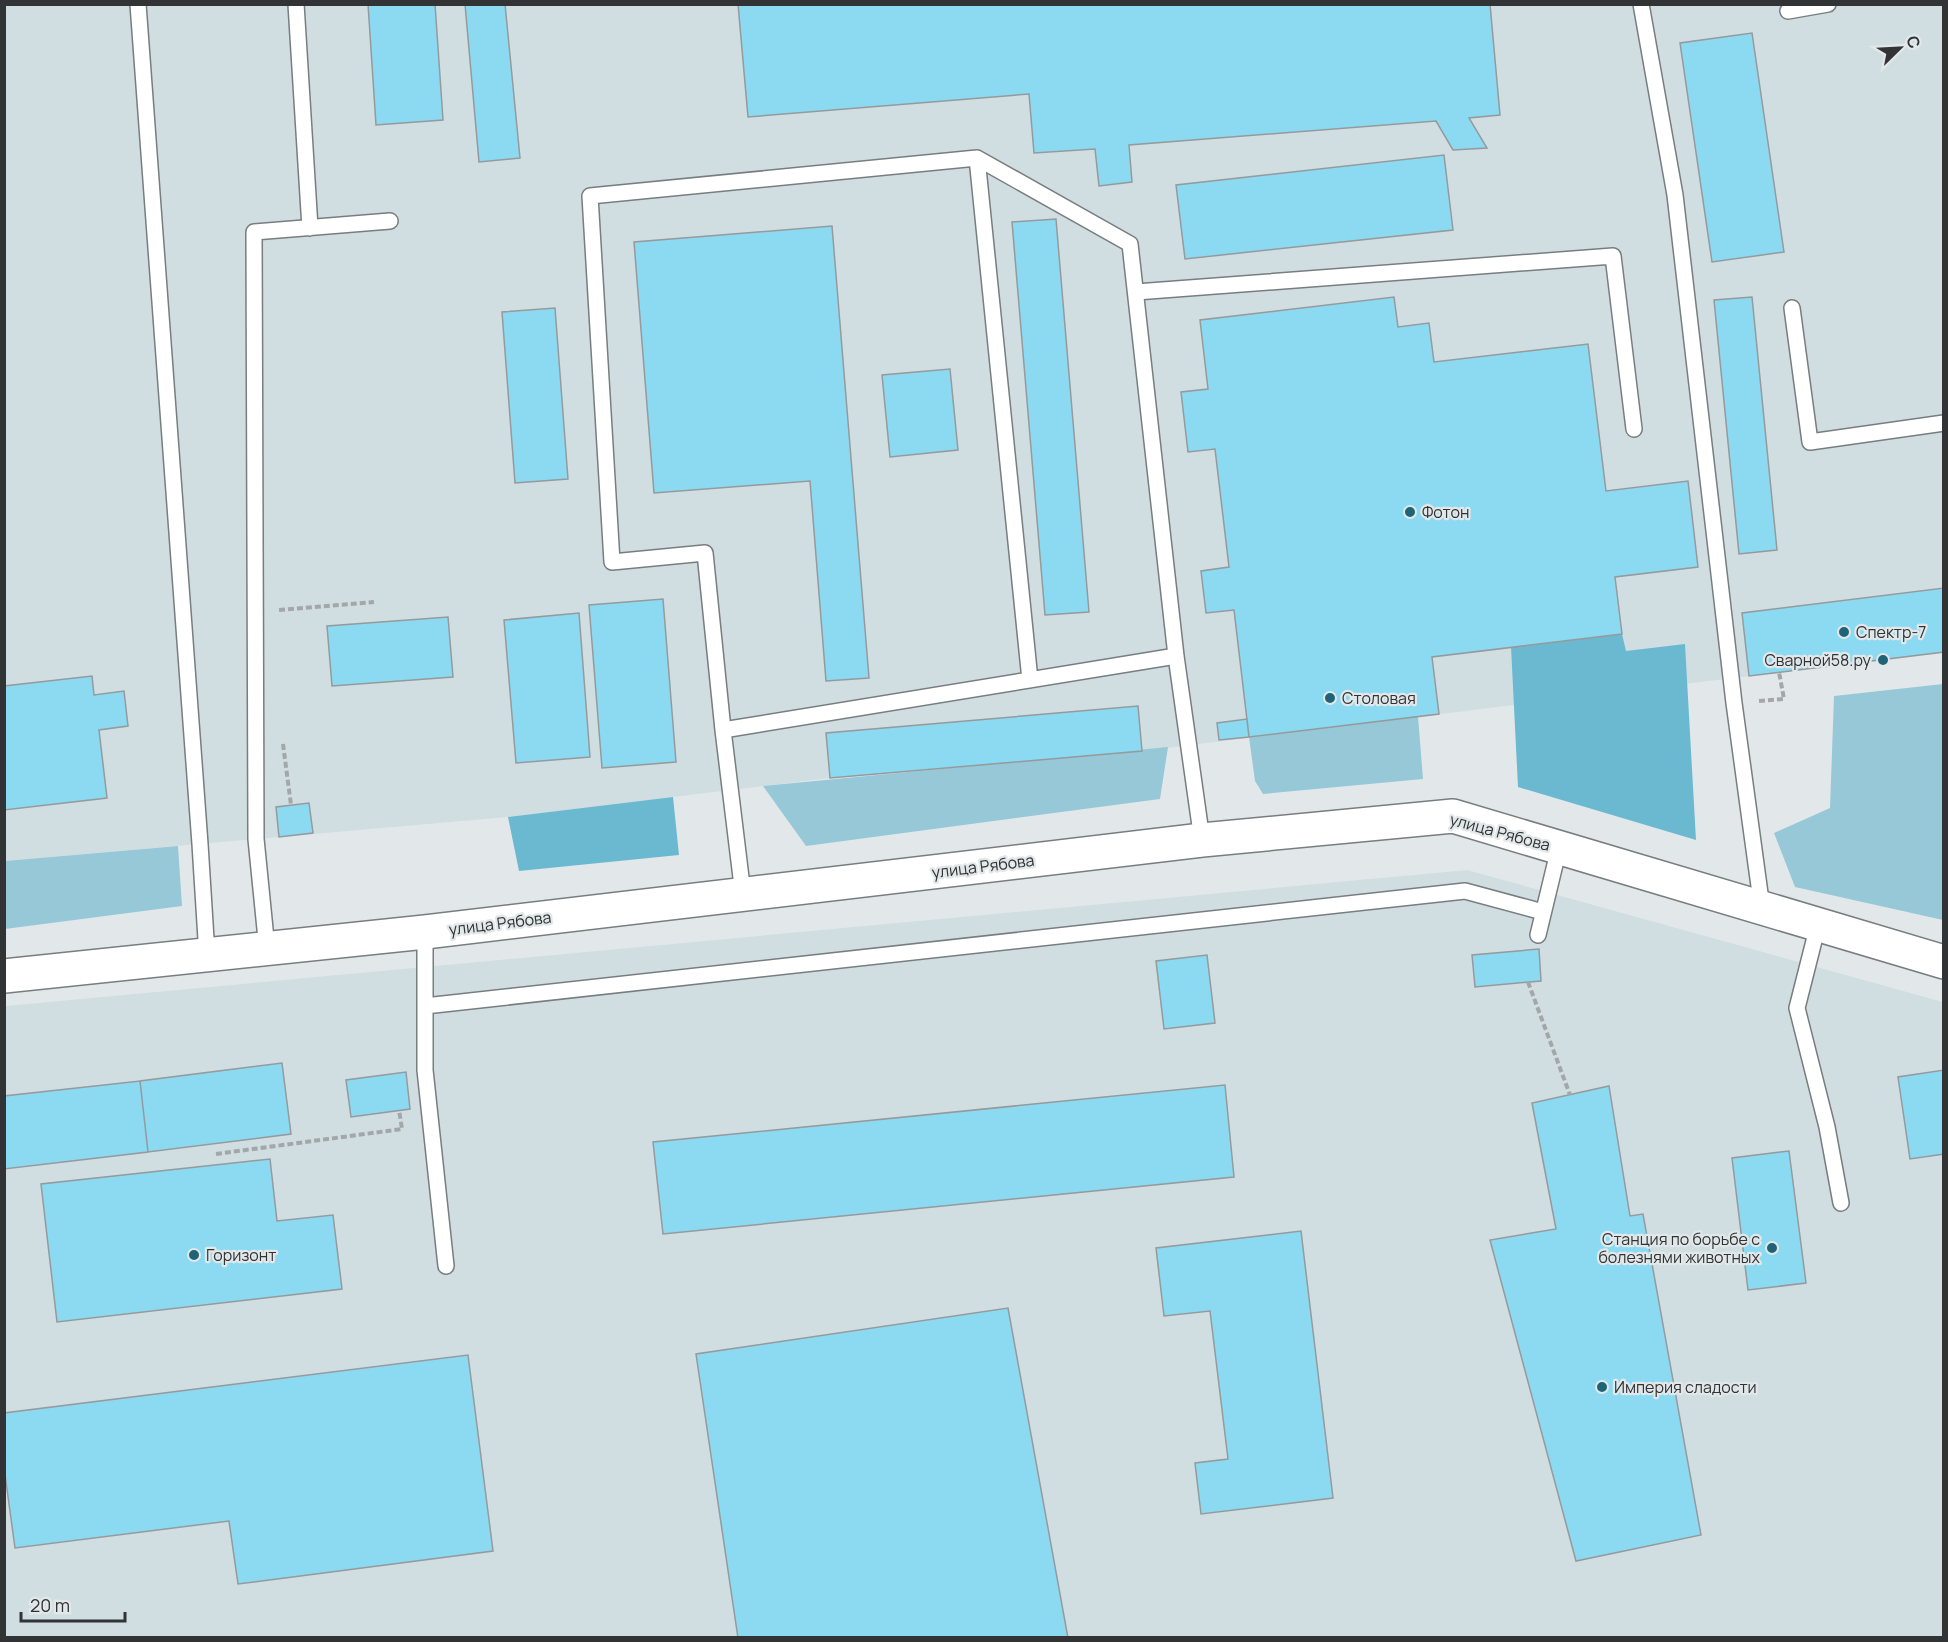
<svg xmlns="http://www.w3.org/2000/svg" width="1948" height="1642" viewBox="0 0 1948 1642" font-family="Manrope,sans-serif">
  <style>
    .built { fill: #d0dee2 }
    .green { fill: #97c8d8 }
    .forest { fill: #6bb9d1 }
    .building { fill: #8bdaf2; stroke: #959a9c; stroke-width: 1.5 }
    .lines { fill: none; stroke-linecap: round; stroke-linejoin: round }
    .service-casing { stroke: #787d7f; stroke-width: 18 }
    .tertiary-casing { stroke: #787d7f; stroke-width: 36 }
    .path { stroke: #a3a7a9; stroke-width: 4; stroke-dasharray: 6 3; stroke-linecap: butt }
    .service { stroke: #fff; stroke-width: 15 }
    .tertiary { stroke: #fff; stroke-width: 33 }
    .poi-dot { fill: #206376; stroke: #e2e8ea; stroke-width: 2 }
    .labels { text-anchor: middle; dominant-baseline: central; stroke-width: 4.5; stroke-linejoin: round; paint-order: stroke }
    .poi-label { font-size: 16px; fill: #313334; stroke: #e2e8ea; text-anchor: start }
    .street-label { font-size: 16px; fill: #313334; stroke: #e2e8ea }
  </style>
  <rect width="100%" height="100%" fill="#e2e8ea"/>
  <path class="built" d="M5 5H1943V652L1142 751 830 778 508 817 5 861Z
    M1467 870 1943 1002V1637L5 1638V1006Z"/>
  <path class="green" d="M1943 684V920L1795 887 1774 833 1830 808 1834 696Z
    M1418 716 1423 779 1263 794 1255 781 1249 737Z
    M1168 747 1160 799 806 846 763 786Z
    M178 846 182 906 5 929V861Z"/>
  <path class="forest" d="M1622 634 1626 651 1685 644 1696 840 1518 787 1511 647Z
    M673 797 679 855 519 871 508 817Z"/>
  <path class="building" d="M368 4H435L443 120 376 125Z
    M465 4H505L520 158 479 162Z
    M738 4H1490L1500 115 1469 118 1487 148 1453 150 1436 121 1129 145 1132 182 1099 186 1095 149 1034 153 1029 94 748 117Z
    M1752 33 1784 252 1712 262 1680 43Z
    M1444 155 1453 230 1185 259 1176 185Z
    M1056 219 1089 612 1045 615 1012 222Z
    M832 226 869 678 826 681 810 481 654 493 634 242Z
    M1394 297 1398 327 1429 323 1434 362 1588 344 1606 491 1688 481 1698 567 1615 577 1622 634 1432 657 1439 714 1249 737 1234 610 1206 613 1201 571 1229 567 1215 449 1188 452 1181 392 1208 389 1200 320Z
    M1752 297 1777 550 1739 554 1714 300Z
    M555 308 568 479 515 483 502 312Z
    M950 369 958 450 890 457 882 375Z
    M1944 588V652L1749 676 1742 613Z
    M663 599 676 762 602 768 589 605Z
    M579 613 590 757 516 763 504 620Z
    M448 617 453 677 332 686 327 626Z
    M92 676 94 695 124 691 128 726 99 730 107 798 4 810V686Z
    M1138 706 1142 751 830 778 826 733Z
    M1247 719 1249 737 1219 740 1217 723Z
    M309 803 313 833 279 837 276 807Z
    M1539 949 1541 981 1475 987 1472 955Z
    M1207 955 1215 1023 1164 1029 1156 961Z
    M282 1063 291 1134 148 1152 140 1081Z
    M1944 1070V1154L1910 1159 1898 1077Z
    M406 1072 410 1109 351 1117 346 1080Z
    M140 1081 148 1152 4 1169V1096Z
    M1225 1085 1234 1177 663 1234 653 1142Z
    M1609 1086 1630 1216 1643 1214 1701 1535 1576 1561 1490 1240 1556 1229 1532 1103Z
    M1789 1151 1806 1283 1748 1290 1732 1158Z
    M270 1159 277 1221 333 1215 342 1289 57 1322 41 1184Z
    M1301 1231 1333 1498 1201 1514 1195 1463 1228 1459 1210 1311 1164 1316 1156 1248Z
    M1008 1308 1068 1638H738L696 1354Z
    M468 1355 493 1551 238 1584 229 1521 15 1548 4 1467V1413Z"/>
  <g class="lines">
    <g class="service-casing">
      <path id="service" d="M138 4 200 844 207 955
        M296 4 310 228
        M1641 4 1675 195 1734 703 1762 908
        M1788 11 1828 4
        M977 158 1030 680
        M1136 292 1613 256 1634 429
        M1792 308 1810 442 1944 423
        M1176 656 723 730 705 553 612 562 590 196 977 158 1130 244 1176 656 1202 840
        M723 730 743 894
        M1818 925 1797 1008 1827 1127 1841 1203
        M425 932V1070L446 1266
        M1538 935 1559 848
        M267 949 256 839 254 232 390 221
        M425 1006 1465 891 1543 912"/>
    </g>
    <g class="tertiary-casing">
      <path id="tertiary" d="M4 976 425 932 1202 840 1453 816 1944 962"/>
    </g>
    <path class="path" d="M279 610 374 602
      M1759 701 1784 699 1779 672
      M283 744 291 805
      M1528 982 1570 1095
      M216 1154 402 1129 399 1110"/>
    <use href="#service" class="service"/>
    <use href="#tertiary" class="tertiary"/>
  </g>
  <g class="poi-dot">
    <circle cx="1410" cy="512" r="6"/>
    <circle cx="1844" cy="632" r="6"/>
    <circle cx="1883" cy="660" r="6"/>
    <circle cx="1330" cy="698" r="6"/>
    <circle cx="1772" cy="1248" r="6"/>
    <circle cx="194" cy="1255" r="6"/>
    <circle cx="1602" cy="1387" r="6"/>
  </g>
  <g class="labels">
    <g class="poi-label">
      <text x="1422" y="512">Фотон</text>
      <text x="1856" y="632">Спектр-7</text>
      <text x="1871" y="660" text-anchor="end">Сварной58.ру</text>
      <text x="1342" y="698">Столовая</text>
      <text x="1760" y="1239" text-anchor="end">Станция по борьбе с<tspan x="1760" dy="18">болезнями животных</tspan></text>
      <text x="206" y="1255">Горизонт</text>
      <text x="1614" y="1387">Империя сладости</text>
    </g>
    <g class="street-label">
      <text transform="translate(1500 832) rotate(15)">улица Рябова</text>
      <text transform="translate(983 866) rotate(-7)">улица Рябова</text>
      <text transform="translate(500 923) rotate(-7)">улица Рябова</text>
    </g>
  </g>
  <rect width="1948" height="1642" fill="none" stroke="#313334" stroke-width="12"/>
  <g transform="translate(1900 48) rotate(66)" stroke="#e2e8ea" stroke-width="4.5" paint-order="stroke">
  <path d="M0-4.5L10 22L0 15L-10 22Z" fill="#313334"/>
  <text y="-9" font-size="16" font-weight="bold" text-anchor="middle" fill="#313334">С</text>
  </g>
  <path d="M21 1612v9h104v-9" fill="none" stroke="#313334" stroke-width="3"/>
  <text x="30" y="1612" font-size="18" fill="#313334" stroke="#e2e8ea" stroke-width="4.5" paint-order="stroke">20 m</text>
</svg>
